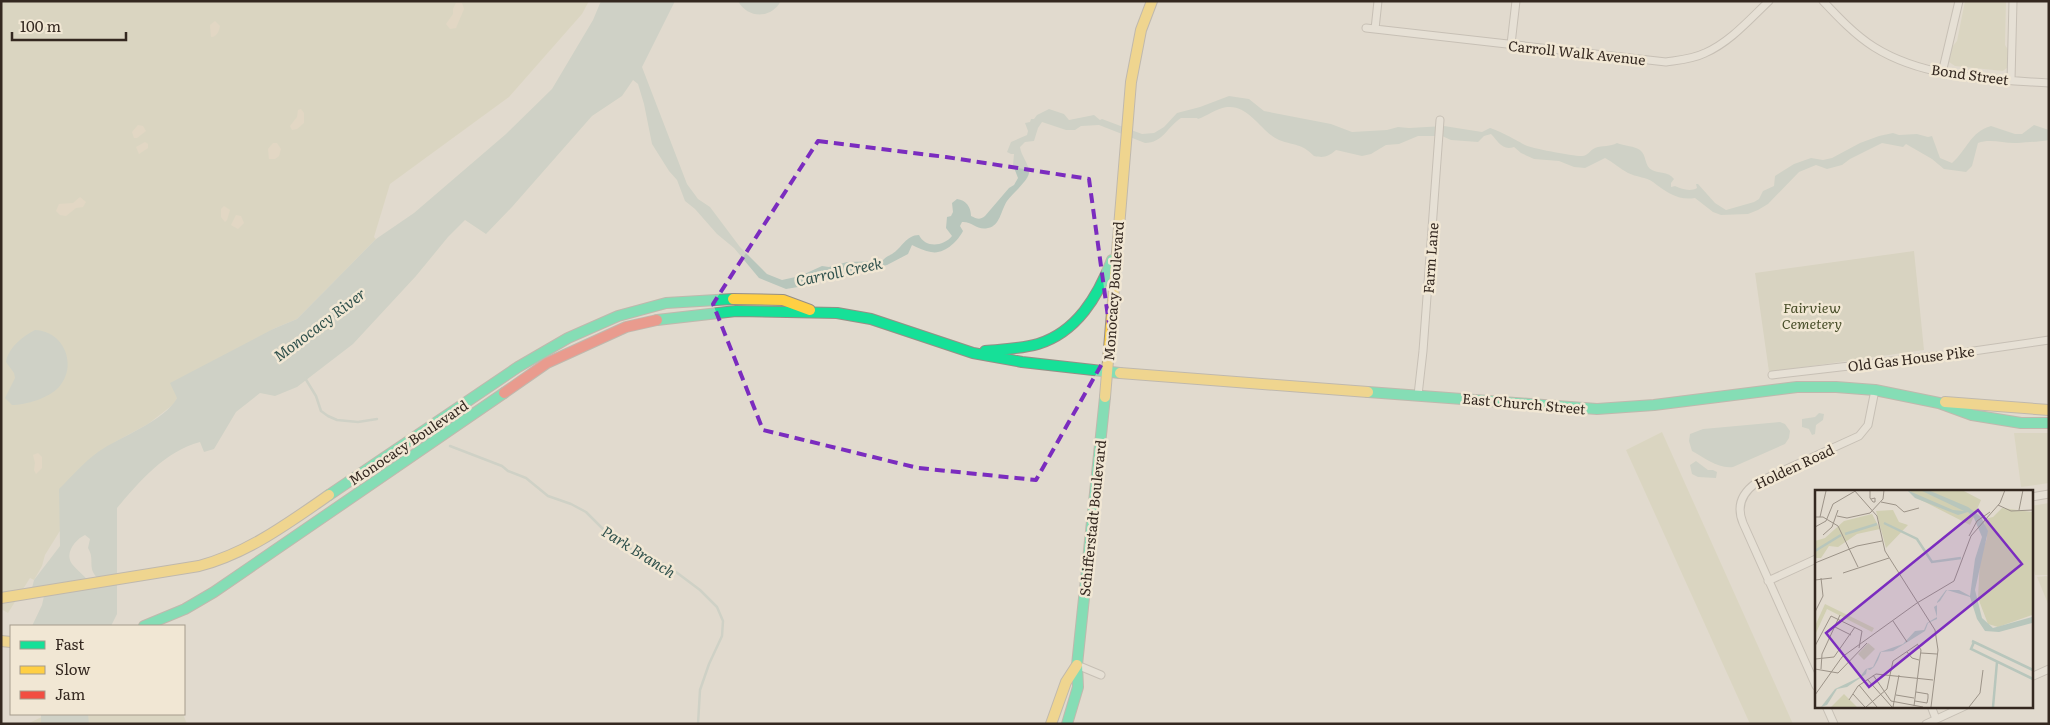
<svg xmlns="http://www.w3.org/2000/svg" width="2050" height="725" viewBox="0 0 2050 725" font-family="Literata,serif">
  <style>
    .green { fill: #d1cfb2 }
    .sand { fill: #e2d3b8 }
    .cemetery { fill: #cccab1 }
    .water { fill: #b8c6bc; fill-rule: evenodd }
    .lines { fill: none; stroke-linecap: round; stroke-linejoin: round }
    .stream { stroke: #b8c6bc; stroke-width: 2.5 }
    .street-casing { stroke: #a69f97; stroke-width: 9 }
    .fast-casing { stroke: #968f86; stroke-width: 12 }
    .slow-casing { stroke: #968f86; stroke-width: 12 }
    .jam-casing { stroke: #968f86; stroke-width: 12 }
    .street { stroke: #eae6de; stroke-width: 7 }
    .fast { stroke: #16e098; stroke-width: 10 }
    .slow { stroke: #ffcf43; stroke-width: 10 }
    .jam { stroke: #f24e42; stroke-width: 10 }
    .marked { fill: none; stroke: #7b2cbf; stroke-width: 4; stroke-dasharray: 10 6; stroke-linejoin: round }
    .labels { text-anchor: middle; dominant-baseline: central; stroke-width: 5; stroke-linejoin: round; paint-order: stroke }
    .street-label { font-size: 14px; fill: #342820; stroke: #f1e7d4 }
    .park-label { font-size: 14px; font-style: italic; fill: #484e29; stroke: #f1e7d4 }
    .water-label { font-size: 15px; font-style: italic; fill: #31524d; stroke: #f1e7d4 }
    .inset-river { fill: none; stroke: #b8c6bc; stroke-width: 2.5 }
    .inset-road { fill: none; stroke: #9c9388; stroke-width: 1 }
    .view { fill: #7b2cbf; fill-opacity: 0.15; stroke: #7b2cbf; stroke-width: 2.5 }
    .inset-edge { fill: none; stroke: #342820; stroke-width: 2.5 }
  </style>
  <rect width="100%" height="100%" fill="#e1dace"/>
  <path class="green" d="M1 1H589L582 14 509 97 390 184 374 237 376 239 297 319 273 329 177 398 174 404 148 424 115 442 45 555 42 566 34 580 30 578 8 613 1 609Z
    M1965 1H2006L2005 45 2009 51 2008 67 2003 71 1955 66 1949 62 1952 47 1957 41Z
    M1662 432 1793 724H1750L1626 450Z
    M2014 433H2049V483L2021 487Z
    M2049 503V575H2035L2031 554V506Z
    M2046 576 2049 577V606L2037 577Z
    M48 714H183L187 724H27Z"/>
  <path class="sand" d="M456 3H462L464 9 456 28 450 29 446 24 453 14V9Z
    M215 21 220 26C219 31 217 37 211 37L210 25Z
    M301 109 304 113V123L297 129 292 130 290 126 297 117 298 110Z
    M138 125 143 126 146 131 137 138H134L132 132Z
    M145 142 148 144V148L139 154 136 147Z
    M273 143H277L281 149 279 156 275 159H269L268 149Z
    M80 197 86 202 83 207 76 208 66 216 60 215 56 211 59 204 73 203Z
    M224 206 230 210 227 220 225 222 221 217V209Z
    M236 215 241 216 244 223 238 229 231 225Z
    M38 453 42 457V468L36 474 34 470 35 463 33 455Z"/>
  <path class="cemetery" d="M1914 251 1924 350 1769 372 1755 273Z"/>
  <path class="water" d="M601 1H675L642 67 687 184 698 199 710 207 740 247 767 274 782 280 800 276 822 266 829 267 847 262 882 261C886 257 888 256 892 254 902 248 906 235 919 235 925 248 943 247 952 236L946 228 947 217 951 216 953 212 952 203 957 199C966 200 971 207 971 216 977 219 980 220 985 216L1009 188 1014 185 1018 178 1013 165 1014 154H1011L1007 152 1011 142 1027 135 1028 131 1025 123 1030 122 1031 119H1034L1037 115 1049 109 1064 114 1069 120 1094 115 1100 120 1102 119 1142 134 1154 133 1164 127 1177 113 1200 107 1229 96 1249 99 1264 111 1331 124 1352 132 1387 130 1398 127 1409 128 1444 126 1482 132 1490 128C1498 130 1518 141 1525 145 1529 148 1578 157 1582 156 1588 156 1590 150 1595 148 1603 145 1610 147 1617 143 1624 146 1635 146 1640 150 1647 155 1644 166 1652 170 1660 174 1668 171 1674 179L1671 183V187L1675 186C1682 189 1690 192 1697 188L1696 184H1698L1715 203 1726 210 1754 202 1759 199 1763 191 1774 186 1775 176 1794 164 1811 158 1823 160 1832 158 1860 143 1879 136 1893 133 1899 135 1917 134 1928 137 1932 136 1940 158 1952 163C1967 150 1970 132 1991 126L2015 134H2022L2034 125 2049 130V140C2038 142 2028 142 2018 143 2004 144 1991 138 1978 143L1972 166 1966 172 1944 169 1932 159 1906 144 1903 147 1882 143 1850 159 1842 165 1827 169 1816 165 1799 172 1768 204 1758 210 1748 214 1721 215 1713 212 1695 198C1678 201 1666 192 1653 182 1646 177 1636 177 1628 173 1620 169 1613 162 1605 158L1585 168 1574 167 1559 161 1534 159 1521 153 1514 147C1502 151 1498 141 1491 134L1484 136 1478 142 1451 140 1442 136H1418L1399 144 1386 145 1371 154 1362 156 1336 150C1328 157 1324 158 1314 156 1301 143 1295 146 1279 140 1261 132 1250 105 1227 107 1217 108 1207 116 1198 119L1197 118H1181C1167 127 1163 143 1145 143L1099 125 1081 126 1075 130H1066L1042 122 1038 128 1034 141 1025 142 1020 147C1021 156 1029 163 1029 173 1028 179 1021 185 1018 189 1014 193 1010 197 1007 201 1001 210 1000 226 988 228 977 231 972 221 962 222L960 226 963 231C958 241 944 255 931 252 925 251 918 248 912 245L908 254 887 265 839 276 834 274 817 278 804 286 786 289 759 278 734 248 717 234 695 209 685 201 677 180 669 171 652 144 644 104 638 84 633 80 622 96 592 116 512 207 486 234 465 220 448 237 416 276 353 344 297 387 275 396 260 393 236 412 214 449 204 452 200 442C164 452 140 481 117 508V614L111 626H32L42 605 44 596 31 592 34 580 60 546 59 489C71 477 84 462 98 452 119 437 165 421 177 398L170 383 273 329 297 319 376 239 414 213 506 134 552 89 593 20ZM85 535 90 539 88 548C96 561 85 569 101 581L89 582C83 574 78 571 72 564 64 553 76 539 85 535Z
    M738 1H781C771 19 748 19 738 1Z
    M35 330C64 331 78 365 59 387 49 398 26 405 12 405L5 398 15 378 14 373 6 362C8 348 23 336 35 330Z
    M1819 413 1824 414 1823 420 1816 425 1815 434 1812 435 1809 429 1802 427V419L1815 417Z
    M1780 422 1785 424 1790 431 1789 438 1785 444 1733 467C1718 469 1705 458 1692 451L1689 441 1690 434 1703 429Z
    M1696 461 1708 470H1713L1717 472 1716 478 1698 477 1692 474 1690 465Z
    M41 714H88L89 724H41Z"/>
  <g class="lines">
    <path class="stream" d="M305 378 316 396 321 411 328 416 337 420 358 422 377 419
      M450 446 502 466 508 471 526 478 548 496 571 504 586 512 607 533 631 549 668 566 700 590 717 607 723 621 722 636 709 664 700 690 698 724"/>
    <g class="street-casing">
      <path id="street" d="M1823 1C1838 17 1855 35 1874 47 1925 79 1991 79 2049 83
        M1366 28 1666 62C1679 60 1693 59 1705 53 1730 42 1749 20 1769 1
        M1375 29 1378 1
        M1511 44 1516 1
        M1942 73 1959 1
        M2011 80 2013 1
        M1772 375 1953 354 2049 340
        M1418 395 1423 351 1440 120
        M2031 497 2049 494
        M1768 581 1816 559
        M1077 665 1101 675
        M2031 677 2049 669
        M1816 686 1743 523C1736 506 1742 493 1756 483L1859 436 1868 425 1875 390
        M1826 706 1834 724
        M1931 706 1936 719
        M1926 724 1965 706"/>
    </g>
    <g class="fast-casing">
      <path id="fast" d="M657 320 736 311 837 313 871 319 973 353 1022 362 1120 373
        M985 351C1003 349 1021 349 1038 344 1077 332 1098 296 1112 260
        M1368 392 1597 409 1654 405 1797 387H1836L1875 390 1939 403 1972 415 2021 423H2049
        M329 495 518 367 568 338 618 316 666 303 733 299
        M144 626 185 609 214 592 504 393
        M1067 724 1078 687 1077 665 1105 397"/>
    </g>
    <g class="slow-casing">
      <path id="slow" d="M733 299 783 300 810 310
        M1120 373 1368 392
        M1105 397 1131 82 1141 30 1152 1
        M1945 402 2049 410
        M1 598 199 566C248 553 287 524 329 495
        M1 641 11 642
        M1051 724 1066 682 1077 665"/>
    </g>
    <g class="jam-casing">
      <path id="jam" d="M504 393 547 363 626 327 657 320"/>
    </g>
    <use href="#street" class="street"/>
    <use href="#fast" class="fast"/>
    <use href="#slow" class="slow"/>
    <use href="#jam" class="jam"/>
  </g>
  <path d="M0 0H2050V725H0ZM818 141 946 157 1089 179 1112 346 1036 480 918 468 763 430 713 304Z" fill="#e1dace" fill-opacity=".55" fill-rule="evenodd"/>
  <path class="marked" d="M818 141 946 157 1089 179 1112 346 1036 480 918 468 763 430 713 304Z"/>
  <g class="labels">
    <g class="street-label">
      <text transform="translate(1577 52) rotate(6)">Carroll Walk Avenue</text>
      <text transform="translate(1970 74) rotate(8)">Bond Street</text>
      <text transform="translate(1430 258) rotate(-86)">Farm Lane</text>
      <text transform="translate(1113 291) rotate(-86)">Monocacy Boulevard</text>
      <text transform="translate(1911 358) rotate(-7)">Old Gas House Pike</text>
      <text transform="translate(1524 403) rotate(5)">East Church Street</text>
      <text transform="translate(408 442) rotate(-34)">Monocacy Boulevard</text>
      <text transform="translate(1794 466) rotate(-25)">Holden Road</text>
      <text transform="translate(1092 518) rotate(-84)">Schifferstadt Boulevard</text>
    </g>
    <g class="park-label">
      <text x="1812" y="307">Fairview<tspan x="1812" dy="16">Cemetery</tspan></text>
    </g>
    <g class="water-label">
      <text transform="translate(839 271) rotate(-12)">Carroll Creek</text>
      <text transform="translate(319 324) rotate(-37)">Monocacy River</text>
      <text transform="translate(639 551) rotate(32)">Park Branch</text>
    </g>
  </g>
  <g transform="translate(1815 490)">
    <rect width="218" height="218" fill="#e1dace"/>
    <path d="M94 0H147L166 10 155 35 106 10ZM187 18 217 22V125L183 137 173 134 163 108 165 68 172 48 169 29 178 27ZM78 20 84 32 93 35 71 58 61 21ZM57 24 65 39 42 44 23 57 14 56 6 68H0V51L10 48 29 31ZM10 114 59 138 57 142 12 119 0 145V136ZM29 204 42 217H16Z" fill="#d1cfb2"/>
    <path d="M53 153 60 159 49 170 43 164Z" fill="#cccab1"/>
    <path d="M92 0 138 20 149 21 105 0H113L153 17 166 27 173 41 160 100 167 128 178 138 217 127V133L184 142 170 141 162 129 155 107 132 100 125 111 122 113V129L113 133 112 136 110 141 78 161 66 162 63 170 59 177 55 180 52 179 51 184 32 197 22 199 12 215 6 217 20 199 45 187 51 179 58 177 65 162 88 154 100 141 109 140 112 133 122 127 119 117 122 115V112L131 100H144L155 106 160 69 167 47 159 28 153 22 143 25 100 8Z" fill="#b8c6bc"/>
    <path class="inset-river" d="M69 33 102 49 117 72 146 68M30 44 62 34M0 61 26 45M157 151 218 180M159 152 156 159 218 189M178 217 182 172"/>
    <path class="inset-road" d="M39 0 62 26 70 61 120 140 123 160 116 217M55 0V8L58 12H60V8L56 9M66 12 81 15 89 22 104 18M183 15 196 21 218 20M204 20 208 0M22 26 32 28 55 23 68 9 69 0M0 27H8L23 36 43 77M5 27 11 1M0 37 11 31 18 14 42 0M8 45 17 37 23 20M154 46 162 31 175 22M0 73 42 56 67 51M28 83 74 68M0 90 17 88M0 122 8 106 6 88M78 131 92 152M20 137 36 145M0 156 16 126 47 141 44 158M92 162 97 168 104 170M106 163 122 164M0 169 19 167 40 137M0 179 23 183 52 153M6 179 7 164 25 125M58 185 76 211 108 217M52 189 77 217M44 195 62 217M38 204 50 217M0 205 27 167 102 113 139 91 156 46 185 13 190 0M81 205 99 208M34 210 43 196 61 184 118 190M100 211 112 213 113 208V204L101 202M99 216 106 160 103 155M51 217 72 199 78 171 103 154M78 217 84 185M154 217 165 203 168 180"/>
    <path class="view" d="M163 20 207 74 54 197 11 143Z"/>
    <rect width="218" height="218" class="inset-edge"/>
  </g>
  <rect width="2050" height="725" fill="none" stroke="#342820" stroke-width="5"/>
  <rect x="10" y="625" width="175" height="90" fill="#f1e7d4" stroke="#a59b8c"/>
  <rect x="20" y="641" width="25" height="8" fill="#16e098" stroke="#a59b8c"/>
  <text x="55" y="650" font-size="15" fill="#342820">Fast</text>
  <rect x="20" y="666" width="25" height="8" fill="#ffcf43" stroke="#a59b8c"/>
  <text x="55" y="675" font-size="15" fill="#342820">Slow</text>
  <rect x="20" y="691" width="25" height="8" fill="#f24e42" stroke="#a59b8c"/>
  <text x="55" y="700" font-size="15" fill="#342820">Jam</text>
  <path d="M12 32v8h114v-8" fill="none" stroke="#342820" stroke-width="2.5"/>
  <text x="20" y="32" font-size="15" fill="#342820" stroke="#f1e7d4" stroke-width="4" paint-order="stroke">100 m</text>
</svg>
